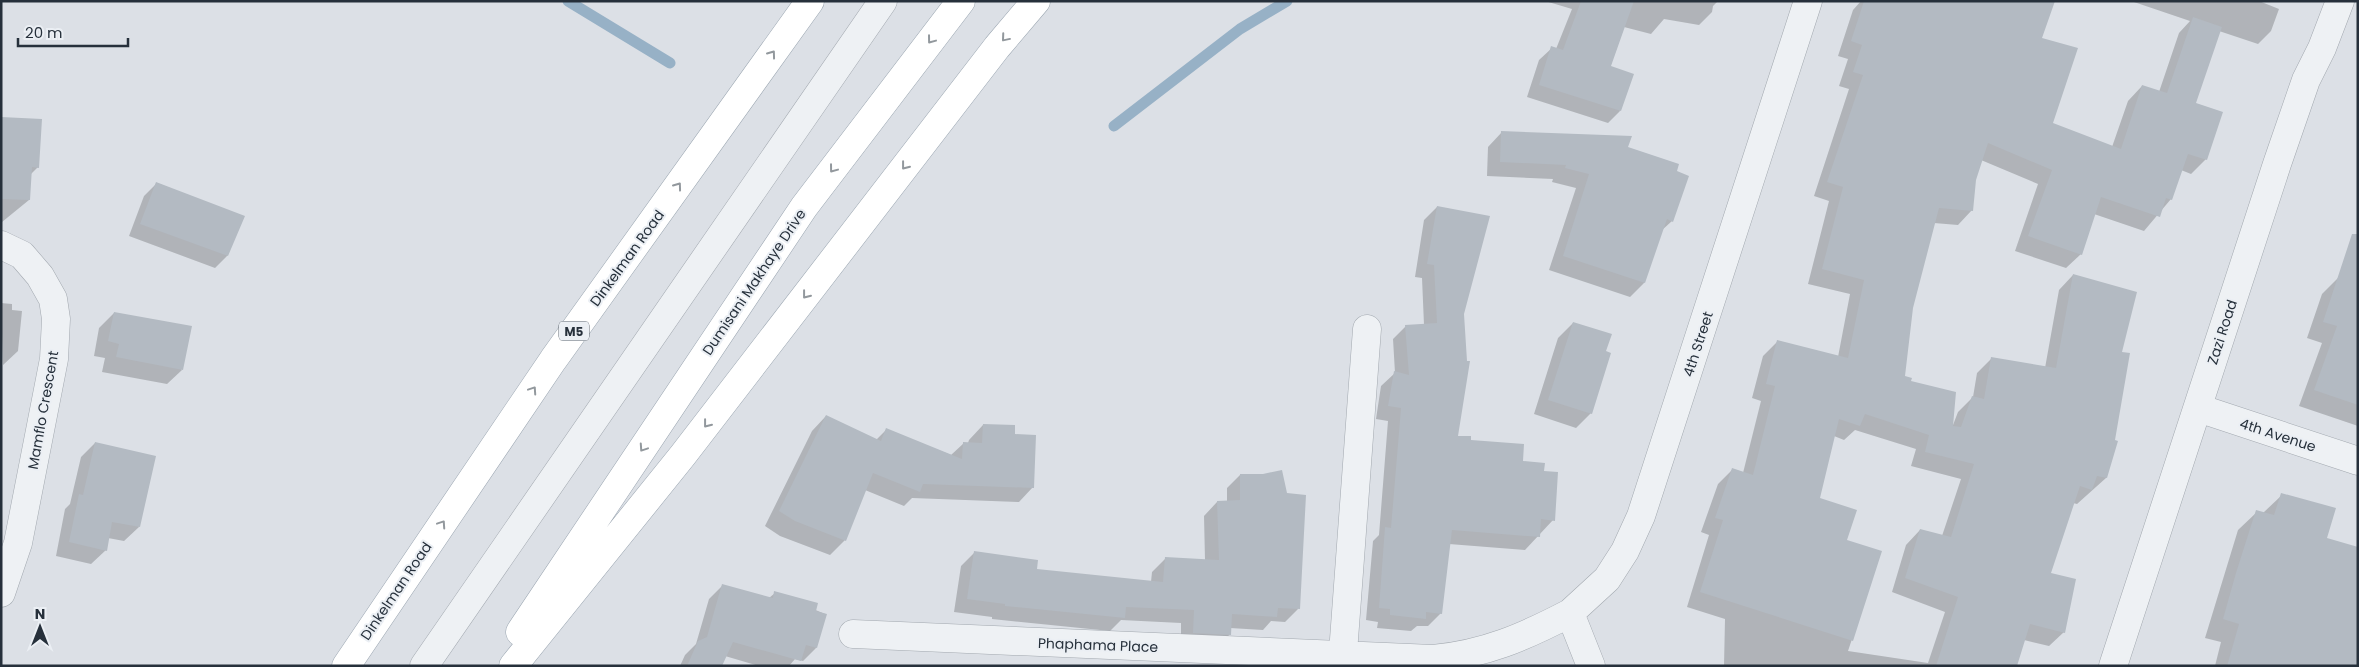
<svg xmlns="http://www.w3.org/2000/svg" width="2359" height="667" viewBox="0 0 2359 667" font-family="Poppins,sans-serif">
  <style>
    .shadow { fill: #0003; fill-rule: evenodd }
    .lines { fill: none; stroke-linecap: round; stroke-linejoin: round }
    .stream { stroke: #97b1c6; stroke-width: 11 }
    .building { fill: #b3bac2 }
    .minor-casing { stroke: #a2a8af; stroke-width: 29 }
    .major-casing { stroke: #9ba6b1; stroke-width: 29 }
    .minor { stroke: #eef1f4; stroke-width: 28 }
    .major { stroke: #fff; stroke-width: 28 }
    .oneway { stroke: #92989d }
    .labels { text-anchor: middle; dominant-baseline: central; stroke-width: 4; stroke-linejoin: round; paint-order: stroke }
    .shield { fill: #ebeff4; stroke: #616972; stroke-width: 1 }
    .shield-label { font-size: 12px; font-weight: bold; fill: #26303b }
    .street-label { font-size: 14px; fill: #26303b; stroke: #ebeff4 }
  </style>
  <rect width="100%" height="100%" fill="#dce0e6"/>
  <path class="shadow" d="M1545 1H1718L1713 6 1712 12 1699 25 1664 19 1651 34 1624 27 1610 67 1620 111 1608 123 1527 97 1539 60 1552 48 1556 49 1572 9Z
    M1861 1H1885L2041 39 2051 124 2112 147 2128 101 2142 86 2159 92 2179 33 2190 21 2131 1H2259L2279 9 2271 31 2258 44 2219 31 2194 103 2206 159 2191 174 2181 170 2171 199 2144 231 2094 214 2081 254 2066 268 2015 251 2038 184 1981 160 1975 180 1972 210 1958 225 1934 223 1911 308 1904 377 1953 425 1958 412 1973 397 1977 373 1991 359 2045 368 2059 290 2073 275 2121 353 2113 441 2116 442 2106 478 2077 504 2073 503 2050 574 2064 632 2049 646 2024 640 2015 666H1724L1725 619 1687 607 1709 535 1701 532 1718 484 1732 470 1743 473 1761 401 1752 398 1763 356 1778 341 1838 357 1850 294 1808 284 1829 201 1814 196 1849 89 1839 86 1848 59 1838 56 1853 10ZM1855 430 1916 449 1911 466 1961 479 1942 536 1920 530 1906 545 1892 592 1945 612 1928 663 1848 651 1881 552 1845 541 1819 499 1834 436 1844 440Z
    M1 118 38 167 30 175 29 200 2 222Z
    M1502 132 1627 148 1675 172 1672 221 1661 231 1644 283 1630 297 1549 270 1576 188 1552 182 1553 179 1487 176 1488 147Z
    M157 183 243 217 227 256 215 268 129 236 144 196Z
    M1437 207 1463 313 1457 437 1543 472 1553 520 1525 550 1449 544 1441 613 1428 626H1417L1411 631 1377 628 1378 622 1366 620 1373 541 1379 535 1388 421 1376 419 1381 386 1395 373 1393 339 1406 326 1424 325 1422 278 1415 277 1424 220Z
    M2358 248V426L2299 406 2322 343 2307 338 2322 294 2338 278Z
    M1 303 12 304V310L22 311 18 351 3 365Z
    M114 313 182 370 167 384 102 372 105 358 94 356 99 328Z
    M1573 323 1604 352 1591 413 1576 428 1534 414 1558 338Z
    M826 416 876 440 886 430 951 455 964 443H968L969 440 983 425 1014 436 1033 487 1019 502 912 498 904 506 865 490 845 540 830 555 780 536 765 526 812 431Z
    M95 443 139 527 124 541 108 538 106 550 91 564 56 556 65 509 70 504 81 457Z
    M1240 475 1298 609 1285 622 1271 621 1263 630 1230 628V634L1217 648 1181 646V623L1121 620 1110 631 992 619V617L954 612 961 566 974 553 1036 570 1151 582 1152 572 1165 559 1205 560 1204 516 1217 502H1227V488Z
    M2282 495 2325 539 2358 666H2215L2221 642 2205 638 2238 530 2257 512 2263 513Z
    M722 586 769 598 775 593 825 614 816 648 803 661 795 659 789 666H759L725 656 720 666H680L685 655 696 644 709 599Z"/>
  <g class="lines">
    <path class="stream" d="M568 1 670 63
      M1114 126 1240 29 1287 1"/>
  </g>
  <path class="building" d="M1581 1H1634L1611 66 1634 74 1621 111 1539 85 1551 46 1563 50Z
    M1864 1H2055L2042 38 2078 48 2053 123 2121 149 2142 85 2167 93 2193 17 2222 27 2196 103 2223 112 2207 160 2188 154 2172 200 2166 198 2160 217 2101 197 2082 255 2028 236 2052 170 1988 143 1976 180 1973 211 1939 208 1913 308 1905 376 1912 378 1911 381 1956 392 1953 426 1961 427 1972 396 1984 399 1991 357 2056 368 2073 274 2137 292 2122 352 2130 353 2115 440 2118 441 2107 478 2097 476 2092 490 2080 486 2051 573 2076 579 2065 633 2030 624 2017 666H1936L1958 597 1905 578 1920 529 1951 537 1974 464 1925 452 1929 435 1865 414 1860 426 1839 419 1820 498 1857 510 1847 540 1882 551 1853 641 1700 592 1723 520 1715 518 1732 468 1753 475 1775 386 1766 384 1777 340 1848 358 1864 280 1822 269 1843 187 1827 182 1863 75 1853 72 1862 45 1851 41Z
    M1 117 42 119 39 168 32 167 30 200 1 199Z
    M1501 131 1632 136 1628 147 1679 164 1677 171 1689 176 1673 222 1667 219 1645 283 1563 256 1589 174 1565 168 1566 165 1500 162Z
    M156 182 245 216 228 256 140 224Z
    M1437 206 1490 216 1464 314 1467 361H1470L1458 436H1471V440L1524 444 1523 461 1545 463 1544 471 1558 472 1555 521 1541 519 1540 537 1452 530 1442 614 1426 612V619L1390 615V609L1379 608 1385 527 1391 528 1401 408 1388 406 1394 371 1409 375 1405 325 1437 323 1434 265 1427 264Z
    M2352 234H2358V405L2314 390 2337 326 2323 322Z
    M114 312 192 326 183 370 116 357 119 344 108 341Z
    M1573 322 1612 334 1606 351 1611 353 1592 414 1548 400Z
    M826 415 881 441 886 428 962 459 963 442 982 443 983 424 1015 425V434L1036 435 1034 488 923 484 920 492 873 473 846 541 795 521 779 511Z
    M95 442 156 456 140 527 112 522 107 551 69 542 79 494 83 495Z
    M1282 470 1287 493 1306 495 1300 609 1278 608 1277 617 1232 614 1231 635 1193 633 1194 610 1126 607 1125 618 1005 606V604L967 599 974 551 1038 560 1037 569 1163 582 1165 557 1219 560 1217 501 1240 500V474H1263Z
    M2281 493 2336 508 2327 538 2358 547V666H2227L2239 624 2223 619 2236 573 2256 510 2274 515Z
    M722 584 773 598 774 591 818 603 816 611 827 614 817 648 806 645 801 661 733 642 722 666H687L698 641 707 637Z"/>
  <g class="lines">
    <g class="minor-casing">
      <path id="minor" d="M1 245 22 255 40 276 53 299 56 319 54 359 18 543 1 593
        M2198 408 2358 461
        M853 634 1433 659C1485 654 1524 637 1570 613
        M1343 653 1367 329
        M424 666 883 1
        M1591 666 1570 613 1607 579 1625 551 1641 516 1808 1
        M2113 666 2277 164 2306 80 2322 48 2340 1"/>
    </g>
    <g class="major-casing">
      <path id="major" d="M520 632 804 207 961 1
        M346 666 553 360 810 1
        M513 666 683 455 997 47 1036 1"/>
    </g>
    <use href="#minor" class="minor"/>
    <use href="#major" class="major"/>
  </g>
  <defs><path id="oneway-chevron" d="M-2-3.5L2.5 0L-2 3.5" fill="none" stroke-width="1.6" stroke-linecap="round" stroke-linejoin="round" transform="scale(1.25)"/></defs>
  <g class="oneway">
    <use href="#oneway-chevron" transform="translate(1005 38) rotate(130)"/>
    <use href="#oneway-chevron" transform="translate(931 40) rotate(127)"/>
    <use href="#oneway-chevron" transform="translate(772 54) rotate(-54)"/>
    <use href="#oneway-chevron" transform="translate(905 166) rotate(128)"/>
    <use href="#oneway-chevron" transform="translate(833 169) rotate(127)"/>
    <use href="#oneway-chevron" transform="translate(678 186) rotate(-54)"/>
    <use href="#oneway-chevron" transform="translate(806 295) rotate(128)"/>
    <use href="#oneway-chevron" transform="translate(533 390) rotate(-56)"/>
    <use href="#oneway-chevron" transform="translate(707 424) rotate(128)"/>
    <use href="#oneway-chevron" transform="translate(643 448) rotate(124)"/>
    <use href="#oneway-chevron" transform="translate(442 524) rotate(-56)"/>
  </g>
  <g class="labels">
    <rect class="shield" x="559" y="321.5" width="30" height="19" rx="4"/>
    <g class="shield-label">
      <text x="574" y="331">M5</text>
    </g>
    <g class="street-label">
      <text transform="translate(627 258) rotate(-54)">Dinkelman Road</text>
      <text transform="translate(754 282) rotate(-56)">Dumisani Makhaye Drive</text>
      <text transform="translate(2222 332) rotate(-72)">Zazi Road</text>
      <text transform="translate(1698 344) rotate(-72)">4th Street</text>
      <text transform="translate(43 410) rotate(-80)">Mamflo Crescent</text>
      <text transform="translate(2278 435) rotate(18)">4th Avenue</text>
      <text transform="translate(396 591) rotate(-56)">Dinkelman Road</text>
      <text transform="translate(1098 645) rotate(2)">Phaphama Place</text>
    </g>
  </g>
  <rect width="2359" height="667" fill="none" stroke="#26303b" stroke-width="5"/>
  <g transform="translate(40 627)" stroke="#ebeff4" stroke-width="4" paint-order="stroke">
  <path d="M0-4L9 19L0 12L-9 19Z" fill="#26303b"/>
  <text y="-8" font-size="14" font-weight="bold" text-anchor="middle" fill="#26303b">N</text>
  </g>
  <path d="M18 38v8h110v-8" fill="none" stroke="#26303b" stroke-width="2.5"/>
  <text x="25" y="38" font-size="15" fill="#26303b" stroke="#ebeff4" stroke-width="4" paint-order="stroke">20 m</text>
</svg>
